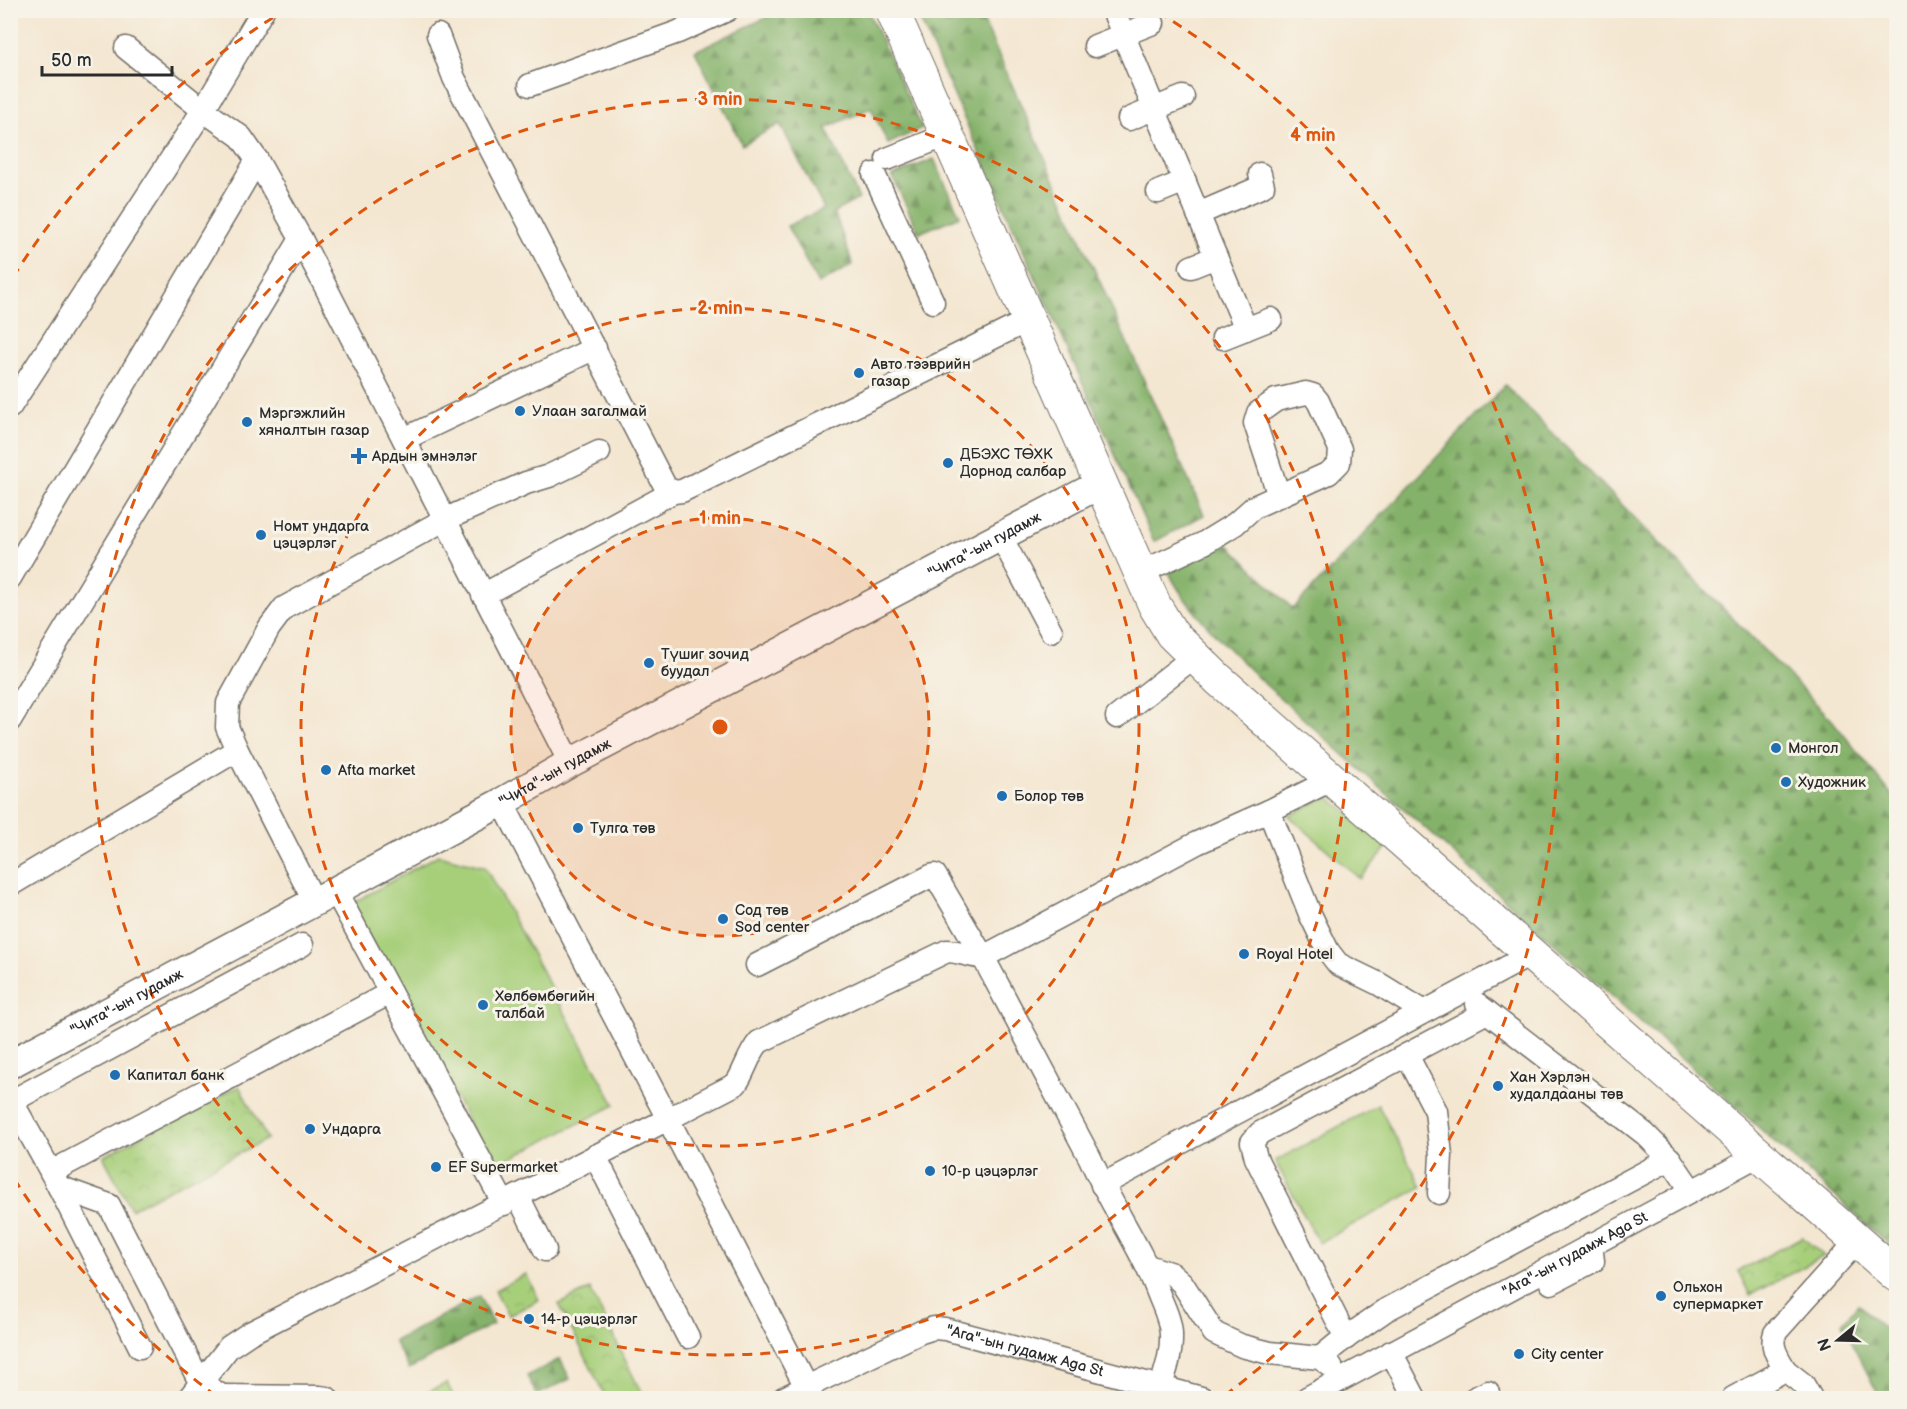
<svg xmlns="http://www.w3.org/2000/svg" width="1907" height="1409" viewBox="0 0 1907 1409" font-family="'Balsamiq Sans',sans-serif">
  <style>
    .green { fill: #a7cf7a; stroke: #697d52; stroke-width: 1.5 }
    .forest { fill: url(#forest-firs); stroke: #586e4a; stroke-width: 1.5 }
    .park { fill: url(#park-crowns); stroke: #697d52; stroke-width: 1.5 }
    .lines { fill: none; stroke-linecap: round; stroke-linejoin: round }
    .minor-casing { stroke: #716d65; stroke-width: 25 }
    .major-casing { stroke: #716d65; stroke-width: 31 }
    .highway-casing { stroke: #716d65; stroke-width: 35 }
    .minor { stroke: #fff; stroke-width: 22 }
    .major { stroke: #fff; stroke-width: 28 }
    .highway { stroke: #fff; stroke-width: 33 }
    .ring { fill: none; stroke: #df570e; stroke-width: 3; stroke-dasharray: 10 8 }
    .poi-dot { fill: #1f6fb2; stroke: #f7f3e8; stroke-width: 2 }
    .labels { text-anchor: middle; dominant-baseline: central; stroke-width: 6; stroke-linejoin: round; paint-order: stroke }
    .poi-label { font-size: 15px; fill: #2b2b2b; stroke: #f7f3e8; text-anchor: start }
    .street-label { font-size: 15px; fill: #2b2b2b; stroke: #f7f3e8 }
    .centre { fill: #df570e; stroke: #f7f3e8; stroke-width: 3 }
    .ring-label { font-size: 18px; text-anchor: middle; font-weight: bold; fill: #df570e; stroke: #f7f3e8; stroke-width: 6; stroke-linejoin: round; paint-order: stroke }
  </style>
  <defs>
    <pattern id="forest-firs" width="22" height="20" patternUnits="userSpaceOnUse" patternTransform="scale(1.5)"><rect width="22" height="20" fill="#85b26a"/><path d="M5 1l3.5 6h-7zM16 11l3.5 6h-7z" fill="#6d9157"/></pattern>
    <pattern id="park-crowns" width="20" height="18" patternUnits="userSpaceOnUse" patternTransform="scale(1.5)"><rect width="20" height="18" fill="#a7cf7a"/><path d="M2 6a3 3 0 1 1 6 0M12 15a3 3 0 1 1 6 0" fill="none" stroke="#90b26a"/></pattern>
  </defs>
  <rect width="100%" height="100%" fill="#f7f3e8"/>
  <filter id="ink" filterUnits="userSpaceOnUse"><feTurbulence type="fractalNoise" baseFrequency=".0167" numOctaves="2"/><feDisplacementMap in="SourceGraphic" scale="12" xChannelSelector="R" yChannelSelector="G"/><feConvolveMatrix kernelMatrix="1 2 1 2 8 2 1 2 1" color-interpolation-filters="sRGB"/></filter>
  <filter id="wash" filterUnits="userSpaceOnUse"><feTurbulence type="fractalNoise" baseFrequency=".008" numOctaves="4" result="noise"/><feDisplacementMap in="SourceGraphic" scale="24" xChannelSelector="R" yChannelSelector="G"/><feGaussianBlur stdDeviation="1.35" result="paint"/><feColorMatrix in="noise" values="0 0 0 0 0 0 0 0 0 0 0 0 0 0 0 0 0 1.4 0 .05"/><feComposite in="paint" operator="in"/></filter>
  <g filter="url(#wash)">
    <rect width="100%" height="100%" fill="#f4e7d2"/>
    <path class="green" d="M1328 796 1388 846 1360 879 1289 816Z
      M438 855 485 867 615 1105 493 1167 351 904Z
      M1378 1105 1422 1187 1319 1243 1275 1161Z"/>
    <path class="forest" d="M780 11H868L922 128 888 144 871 108 826 128 859 199 834 212 853 265 818 284 787 226 824 209 780 124 742 145 695 51Z
      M916 11H979L1204 515 1154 542Z
      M934 159 960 216 919 233 892 176Z
      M1505 385 1832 720 1896 800V1127L1890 1132 1896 1140V1251L1257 677C1231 650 1177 601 1167 566L1228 544 1293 609Z
      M479 1296 493 1324 409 1369 394 1341Z
      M1858 1304 1896 1340V1398H1880L1842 1323Z
      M560 1359 570 1379 537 1395 527 1376Z"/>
    <path class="park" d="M239 1086 267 1139 131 1209 103 1156Z
      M1802 1237 1824 1256 1750 1295 1738 1271Z
      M526 1274 539 1300 508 1316 495 1290Z
      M590 1289 644 1398H606L559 1304Z
      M447 1383 454 1398H416Z"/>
  </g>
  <g filter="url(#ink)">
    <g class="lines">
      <g class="minor-casing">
        <g id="minor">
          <path d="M1113 10 1246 329"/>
          <path d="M438 35 454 78 665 486 673 492 682 491 1029 320"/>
          <path d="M1095 46 1153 23"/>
          <path d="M126 48 203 110 241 137 257 160 301 239 570 763"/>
          <path d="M530 85 678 32 727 10"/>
          <path d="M1129 119 1183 97"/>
          <path d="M887 159 947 135"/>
          <path d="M874 174 933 302"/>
          <path d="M1158 192 1185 181"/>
          <path d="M1198 214 1263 186 1260 174"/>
          <path d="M1191 267 1216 257"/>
          <path d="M1223 338 1271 319"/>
          <path d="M10 407 203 110 263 10"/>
          <path d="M404 439 595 348"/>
          <path d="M1001 537 1051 631"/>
          <path d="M1140 573 1204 543 1235 524 1254 507 1329 473 1339 463 1340 449 1318 401 1313 395 1306 393 1276 400 1258 413 1255 423 1279 496"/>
          <path d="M10 578 257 160"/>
          <path d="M483 595 673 492"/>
          <path d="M1117 717 1195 656"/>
          <path d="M10 720 301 239"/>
          <path d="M502 802 668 1119 736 1084C745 1071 748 1055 759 1042L947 951C960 951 969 957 983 957"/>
          <path d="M1269 811 1310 914 1328 951 1338 964 1379 984 1423 1011"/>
          <path d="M10 885 237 750"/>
          <path d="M335 890 504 1204"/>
          <path d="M314 901 237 750 227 727 228 703 269 628 284 608 444 520 526 483 549 476 599 452"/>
          <path d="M757 965 931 876 935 875 983 957"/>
          <path d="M1477 1004 1645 1134 1670 1159"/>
          <path d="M1407 1055 1436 1111 1441 1155 1439 1193"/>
          <path d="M10 1098 51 1172"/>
          <path d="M12 1101 302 945"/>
          <path d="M595 1156 688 1337"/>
          <path d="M1102 1185 1532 954"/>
          <path d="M59 1187 140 1347"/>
          <path d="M518 1196 545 1250"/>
          <path d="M1148 1266 1172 1274 1182 1283 1214 1333 1242 1346 1270 1353 1320 1358 1331 1366"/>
          <path d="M1551 1283 1593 1261 1591 1244"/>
          <path d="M1346 1338 1256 1158 1252 1142 1260 1133 1487 1012"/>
          <path d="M1391 1352 1415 1398"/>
          <path d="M1320 1358 1337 1344 1386 1310 1670 1159 1691 1190"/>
          <path d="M1785 1370 1803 1384 1811 1398"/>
          <path d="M223 1396 320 1397 327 1398"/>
          <path id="s1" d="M189 1398 229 1347 250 1333 668 1119 806 1387 921 1332 934 1328 945 1329 1202 1398"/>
          <path d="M225 1398 200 1382 109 1205 59 1187 51 1172 390 993"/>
          <path d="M784 1398 806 1387 812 1398"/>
          <path d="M1157 1398C1163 1379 1172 1356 1171 1335 1171 1321 1164 1308 1159 1295 1141 1247 1111 1206 1090 1158L983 957 1197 843 1269 811 1333 779"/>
          <path id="s2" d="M1307 1398 1759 1155"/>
          <path d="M1475 1398 1488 1392"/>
          <path d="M1733 1398 1785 1370C1778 1357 1770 1347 1775 1333L1858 1240"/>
        </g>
      </g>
      <g class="major-casing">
        <g id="major">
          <path id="s3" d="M10 1064 502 802 570 763 1102 483"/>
        </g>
      </g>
      <g class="highway-casing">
        <path id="highway" d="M892 10 1155 606 1172 634 1218 679 1896 1275"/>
      </g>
      <use href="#minor" class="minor"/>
      <use href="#major" class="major"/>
      <use href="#highway" class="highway"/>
    </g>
  </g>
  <circle cx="720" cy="727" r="209" fill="#df570e" fill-opacity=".12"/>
  <g class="ring">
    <circle cx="720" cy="727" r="209"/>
    <circle cx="720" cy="727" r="419"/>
    <circle cx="720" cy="727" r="628"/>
    <path d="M216 1396A838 838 0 0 1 13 1177M13 277A838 838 0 0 1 282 12M1158 12A838 838 0 0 1 1224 1396"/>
  </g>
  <g class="poi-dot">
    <circle cx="859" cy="373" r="6"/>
    <circle cx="520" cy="411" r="6"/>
    <circle cx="247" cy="422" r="6"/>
    <path d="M356 447h6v6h6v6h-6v6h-6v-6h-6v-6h6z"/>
    <circle cx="948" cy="463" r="6"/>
    <circle cx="261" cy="535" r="6"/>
    <circle cx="649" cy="663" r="6"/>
    <circle cx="1776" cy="748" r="6"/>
    <circle cx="326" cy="770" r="6"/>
    <circle cx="1786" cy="782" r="6"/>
    <circle cx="1002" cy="796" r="6"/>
    <circle cx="578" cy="828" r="6"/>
    <circle cx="723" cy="919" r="6"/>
    <circle cx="1244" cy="954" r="6"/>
    <circle cx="483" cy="1005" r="6"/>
    <circle cx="115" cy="1075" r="6"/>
    <circle cx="1498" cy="1086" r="6"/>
    <circle cx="310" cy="1129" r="6"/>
    <circle cx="436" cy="1167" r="6"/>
    <circle cx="930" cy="1171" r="6"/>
    <circle cx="1661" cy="1296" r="6"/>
    <circle cx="529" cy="1319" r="6"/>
    <circle cx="1519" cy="1354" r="6"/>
  </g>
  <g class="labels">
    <g class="poi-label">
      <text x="871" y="364">Авто тээврийн<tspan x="871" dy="17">газар</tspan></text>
      <text x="532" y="411">Улаан загалмай</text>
      <text x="259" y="413">Мэргэжлийн<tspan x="259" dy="17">хяналтын газар</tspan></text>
      <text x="960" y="454">ДБЭХС ТӨХК<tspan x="960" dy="17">Дорнод салбар</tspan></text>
      <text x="372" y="456">Ардын эмнэлэг</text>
      <text x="273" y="526">Номт ундарга<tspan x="273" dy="17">цэцэрлэг</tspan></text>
      <text x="661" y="654">Түшиг зочид<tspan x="661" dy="17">буудал</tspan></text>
      <text x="1788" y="748">Монгол</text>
      <text x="338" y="770">Afta market</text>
      <text x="1798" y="782">Художник</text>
      <text x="1014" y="796">Болор төв</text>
      <text x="590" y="828">Тулга төв</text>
      <text x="735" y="910">Сод төв<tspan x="735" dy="17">Sod center</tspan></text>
      <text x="1256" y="954">Royal Hotel</text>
      <text x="495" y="996">Хөлбөмбөгийн<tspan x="495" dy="17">талбай</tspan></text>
      <text x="127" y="1075">Капитал банк</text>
      <text x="1510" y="1077">Хан Хэрлэн<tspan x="1510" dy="17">худалдааны төв</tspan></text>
      <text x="322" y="1129">Ундарга</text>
      <text x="448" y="1167">EF Supermarket</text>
      <text x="942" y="1171">10-р цэцэрлэг</text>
      <text x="1673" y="1287">Ольхон<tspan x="1673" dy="17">супермаркет</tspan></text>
      <text x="541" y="1319">14-р цэцэрлэг</text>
      <text x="1531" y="1354">City center</text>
    </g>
    <g class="street-label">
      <text stroke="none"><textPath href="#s3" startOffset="1104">"Чита"-ын гудамж</textPath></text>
      <text stroke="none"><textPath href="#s3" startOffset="618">"Чита"-ын гудамж</textPath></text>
      <text stroke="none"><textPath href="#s3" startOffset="132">"Чита"-ын гудамж</textPath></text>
      <text stroke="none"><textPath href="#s2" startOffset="304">"Ага"-ын гудамж Aga St</textPath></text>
      <text stroke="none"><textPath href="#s1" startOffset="1096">"Ага"-ын гудамж Aga St</textPath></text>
    </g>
  </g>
  <circle cx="720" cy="727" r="9" class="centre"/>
  <g class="ring-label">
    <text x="720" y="105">3 min</text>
    <text x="1313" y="141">4 min</text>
    <text x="720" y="314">2 min</text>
    <text x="720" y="524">1 min</text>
  </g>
  <rect width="1907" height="1409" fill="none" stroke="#f7f3e8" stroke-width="36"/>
  <g transform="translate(1838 1340) rotate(251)" stroke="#f7f3e8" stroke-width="4.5" paint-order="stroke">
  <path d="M0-4.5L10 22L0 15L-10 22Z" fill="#2b2b2b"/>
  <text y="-9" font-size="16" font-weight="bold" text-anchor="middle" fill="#2b2b2b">N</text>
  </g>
  <path d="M42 66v9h130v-9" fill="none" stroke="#2b2b2b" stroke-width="3"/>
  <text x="51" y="66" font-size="18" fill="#2b2b2b" stroke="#f7f3e8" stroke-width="4.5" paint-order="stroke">50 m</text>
</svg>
